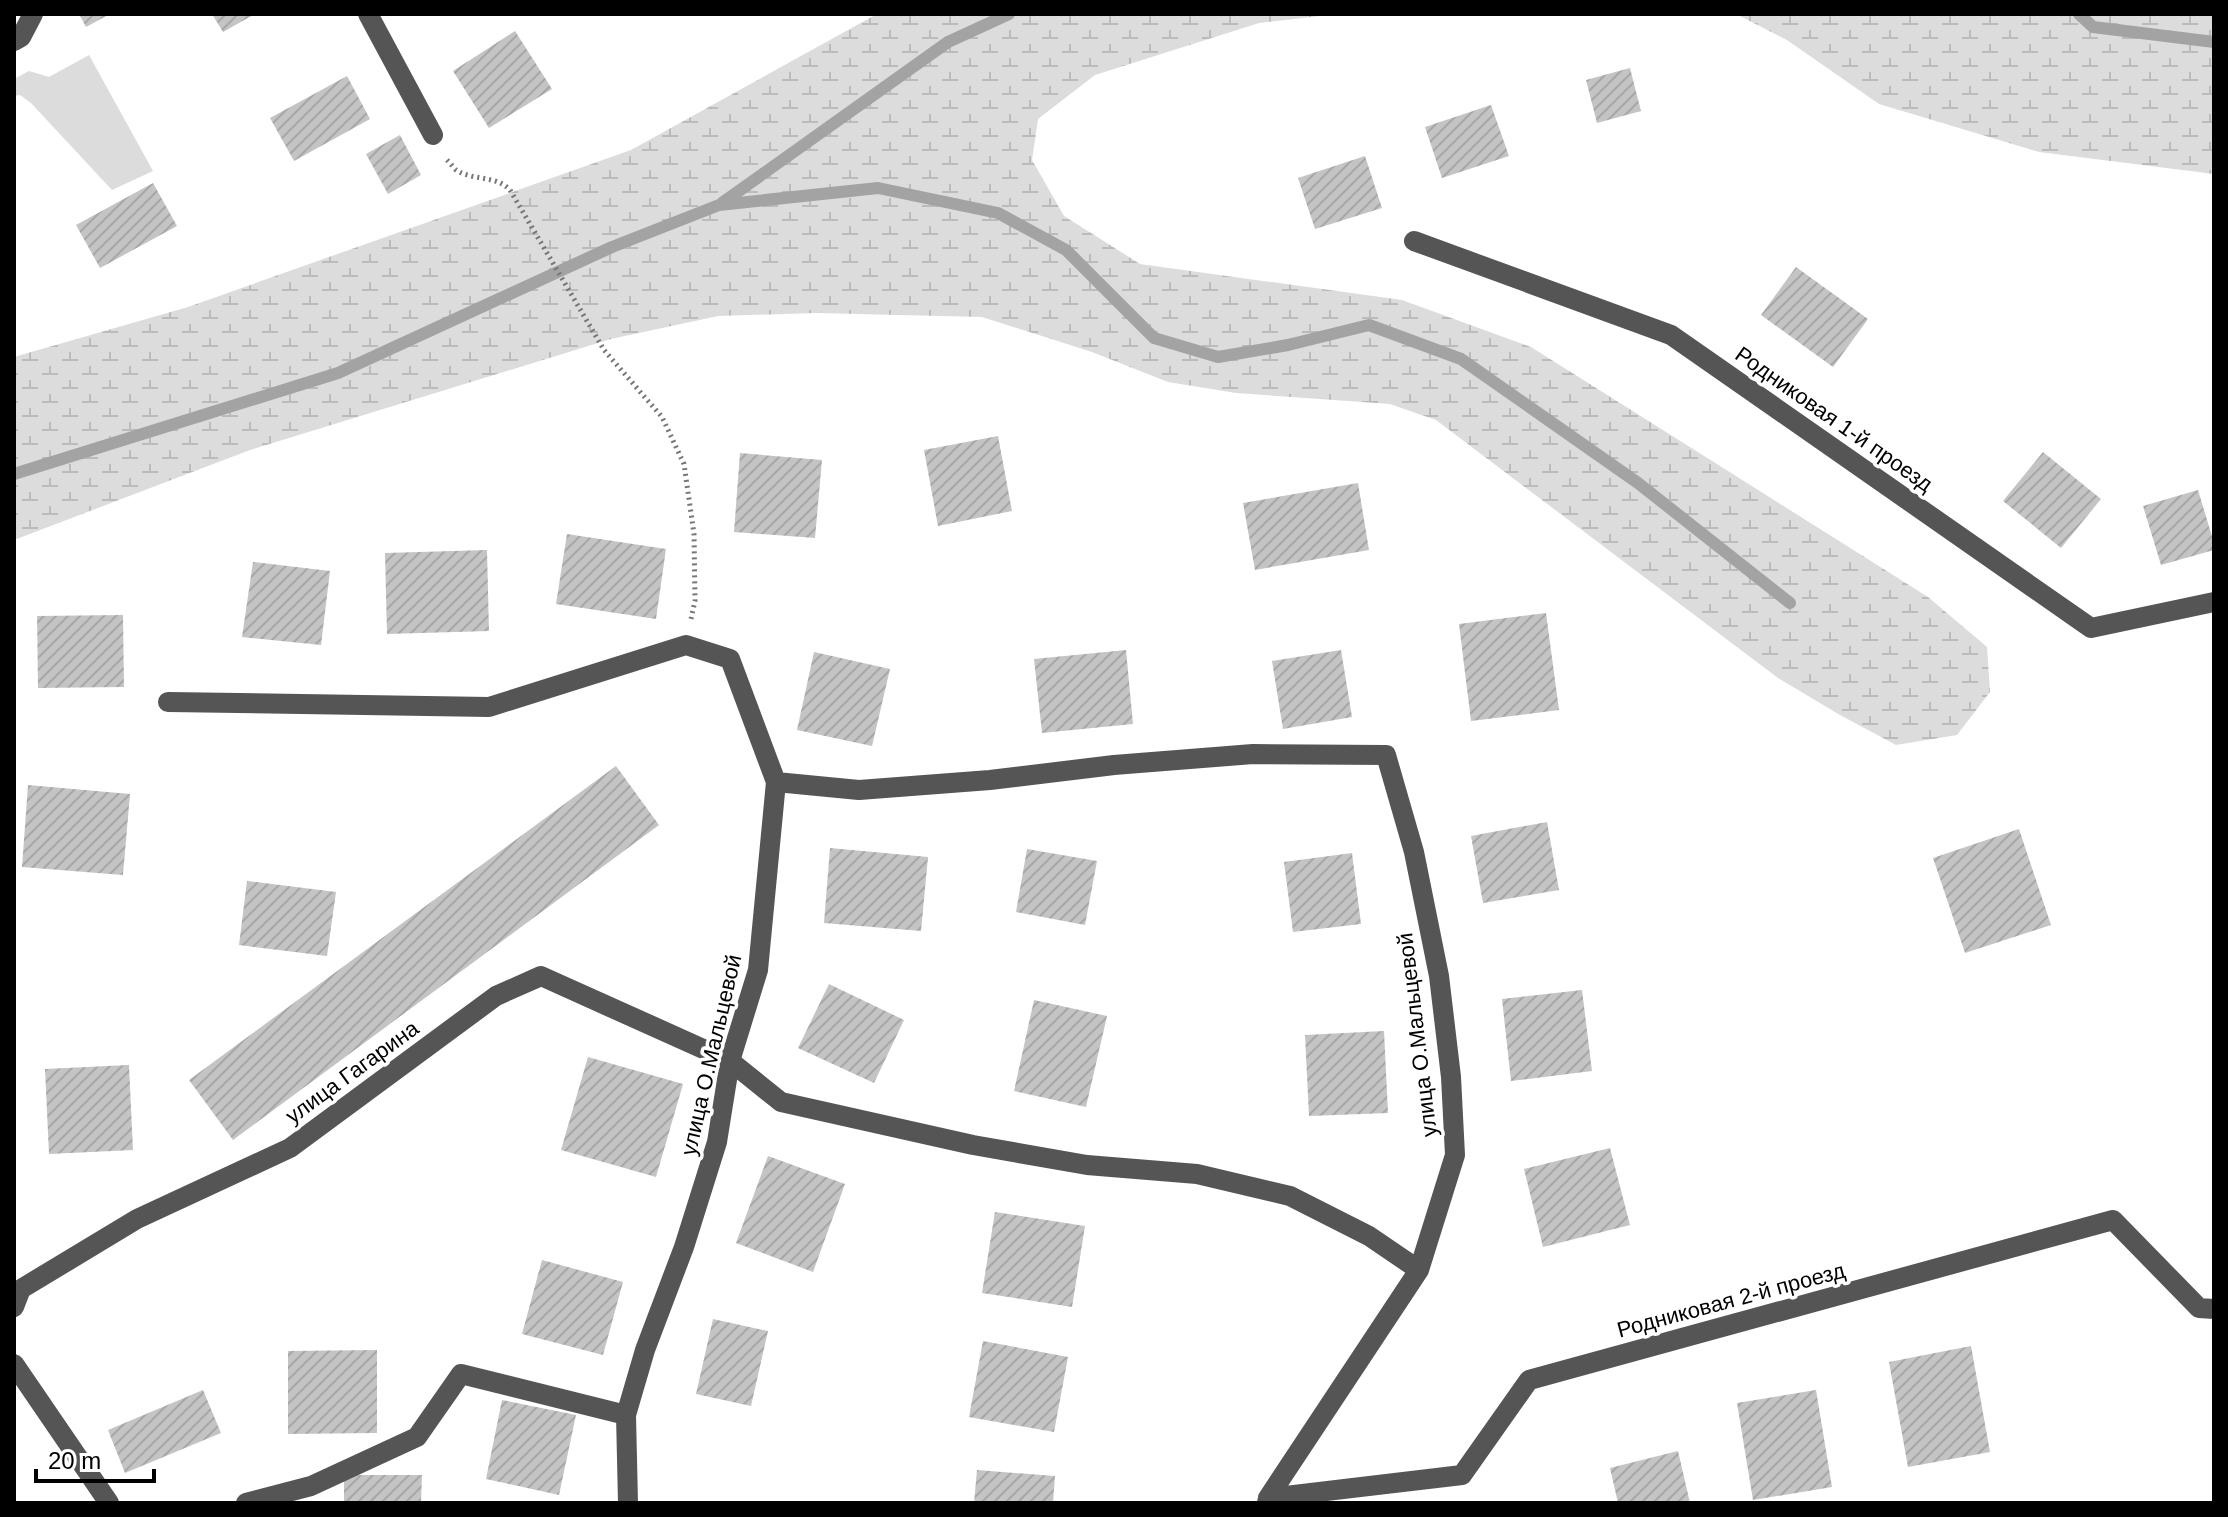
<svg xmlns="http://www.w3.org/2000/svg" width="2228" height="1517" viewBox="0 0 2228 1517" font-family="Arial,sans-serif">
  <style>
    .green { fill: #dcdcdc }
    .wetland { fill: url(#wetland-marsh) }
    .lines { fill: none; stroke-linecap: round; stroke-linejoin: round }
    .stream { stroke: #a3a3a3; stroke-width: 12 }
    .building { fill: url(#building-hatch) }
    .path { stroke: #777; stroke-width: 5; stroke-dasharray: 2 4; stroke-linecap: butt }
    .minor { stroke: #555; stroke-width: 20 }
    .labels { text-anchor: middle; dominant-baseline: central; stroke-width: 7; stroke-linejoin: round; paint-order: stroke }
    .street-label { font-size: 22px; fill: #000; stroke: #fff }
  </style>
  <defs>
    <pattern id="wetland-marsh" width="20" height="14" patternUnits="userSpaceOnUse" patternTransform="scale(2)"><rect width="20" height="14" fill="#dcdcdc"/><path d="M1 5h8M5 5V1M11 12h8M15 12V8" fill="none" stroke="#bbb"/></pattern>
    <pattern id="building-hatch" width="6" height="6" patternUnits="userSpaceOnUse" patternTransform="scale(2)"><rect width="6" height="6" fill="#c4c4c4"/><path d="M-1 1l2-2M0 6l6-6M5 7l2-2" fill="none" stroke="#a7a7a7"/></pattern>
  </defs>
  <rect width="100%" height="100%" fill="#fff"/>
  <path class="green" d="M89 55 153 171 112 190 31 103 20 95 14 96V79L29 71 49 77Z"/>
  <path class="wetland" d="M877 14H1338L1259 23 1095 75 1038 119 1032 160 1064 216 1140 264 1402 300 1531 347 1928 597 1987 647 1990 692 1957 735 1896 745 1840 715 1778 678 1436 420 1390 404 1236 393 1168 382 1092 352 982 317 816 313 718 316 611 339 250 450 14 540V357L188 307 631 150Z
    M1736 14H2214V174L2039 152 1879 104 1787 40Z"/>
  <g class="lines">
    <path class="stream" d="M2079 14 2093 27 2214 42
      M722 203 948 42 1009 14
      M14 474 338 373 612 247 719 205 878 188 998 213 1066 250 1154 338 1218 357 1288 345 1369 325 1461 359 1638 483 1790 603"/>
  </g>
  <path class="building" d="M79 14H110L86 27Z
    M212 14H255L223 32Z
    M515 31 552 89 489 128 453 71Z
    M1630 68 1641 111 1597 123 1586 80Z
    M347 76 370 119 294 161 270 118Z
    M1491 105 1509 156 1442 178 1425 127Z
    M400 135 421 175 388 194 366 154Z
    M1365 156 1382 208 1315 229 1298 178Z
    M153 183 177 226 100 268 76 225Z
    M1796 267 1868 319 1833 367 1761 315Z
    M998 436 1012 511 938 526 924 450Z
    M2043 452 2101 499 2061 548 2003 501Z
    M740 453 822 460 815 538 734 532Z
    M1358 483 1369 550 1255 570 1243 503Z
    M2198 490 2214 543V550L2161 565 2143 506Z
    M567 534 666 549 656 619 556 604Z
    M487 550 489 631 387 634 385 553Z
    M253 562 330 571 321 645 242 637Z
    M1546 613 1559 710 1471 721 1459 624Z
    M123 615 124 687 38 688 37 616Z
    M1126 650 1133 724 1042 733 1034 659Z
    M1341 650 1352 717 1283 729 1272 661Z
    M814 652 890 669 872 746 797 730Z
    M616 766 659 825 233 1140 189 1080Z
    M28 785 130 794 123 875 22 867Z
    M1547 822 1559 890 1483 903 1471 836Z
    M2019 829 2051 925 1965 953 1933 858Z
    M830 848 928 857 921 931 824 923Z
    M1027 849 1097 861 1085 925 1016 912Z
    M1352 853 1361 924 1293 932 1284 862Z
    M247 881 336 892 327 956 239 945Z
    M829 984 904 1020 874 1083 798 1048Z
    M1582 990 1592 1071 1511 1081 1502 999Z
    M1034 1000 1107 1016 1086 1107 1014 1091Z
    M1384 1031 1388 1113 1309 1116 1305 1035Z
    M588 1057 683 1084 656 1177 561 1150Z
    M129 1065 133 1150 49 1154 45 1069Z
    M1610 1148 1630 1225 1543 1247 1524 1169Z
    M768 1156 845 1184 813 1272 736 1243Z
    M995 1212 1085 1226 1072 1307 982 1293Z
    M542 1260 623 1282 603 1355 522 1334Z
    M713 1319 768 1331 751 1406 696 1394Z
    M983 1341 1068 1357 1054 1432 969 1417Z
    M1971 1346 1990 1452 1908 1467 1889 1362Z
    M377 1350V1433L288 1434V1351Z
    M203 1390 221 1433 125 1473 108 1430Z
    M1816 1390 1832 1487 1753 1500 1737 1403Z
    M502 1400 576 1415 559 1495 486 1479Z
    M1678 1451 1690 1503H1618L1610 1468Z
    M977 1470 1055 1476 1053 1503H974Z
    M344 1475H422L421 1503H344Z"/>
  <g class="lines">
    <path class="path" d="M447 160C450 163 453 167 456 170 473 181 496 175 510 190L604 350 662 417 684 464 694 534 695 601 691 619"/>
    <path class="minor" d="M368 14 433 135
      M14 41 21 37 33 14
      M1414 241 1671 335 2091 628 2214 602
      M168 702 489 707 686 645 730 659 776 782 758 970 730 1061 717 1142 684 1247 645 1350 626 1415 628 1503
      M776 782 859 790 990 780 1114 765 1253 754 1386 755 1414 852 1439 976 1451 1077 1455 1155 1419 1270 1268 1498 1267 1503
      M14 1307 21 1289 137 1219 290 1148 496 996 541 976 730 1061 781 1102 973 1145 1087 1165 1197 1174 1290 1196 1369 1236 1419 1270
      M14 1364 109 1503
      M1268 1498 1462 1475 1529 1380 2113 1220 2199 1308 2214 1309
      M246 1503 311 1486 417 1437 461 1374 626 1415"/>
  </g>
  <g class="labels">
    <g class="street-label">
      <text transform="translate(1834 419) rotate(35)">Родниковая 1-й проезд</text>
      <text transform="translate(1417 1035) rotate(-97)">улица О.Мальцевой</text>
      <text transform="translate(711 1055) rotate(-77)">улица О.Мальцевой</text>
      <text transform="translate(352 1072) rotate(-36)">улица Гагарина</text>
      <text transform="translate(1731 1300) rotate(-15)">Родниковая 2-й проезд</text>
    </g>
  </g>
  <rect width="2228" height="1517" fill="none" stroke="#000000" stroke-width="32"/>
  <path d="M36 1469v12h118v-12" fill="none" stroke="#000000" stroke-width="4"/>
  <text x="48" y="1469" font-size="24" fill="#000000" stroke="#ffffff" stroke-width="6" paint-order="stroke">20 m</text>
</svg>
